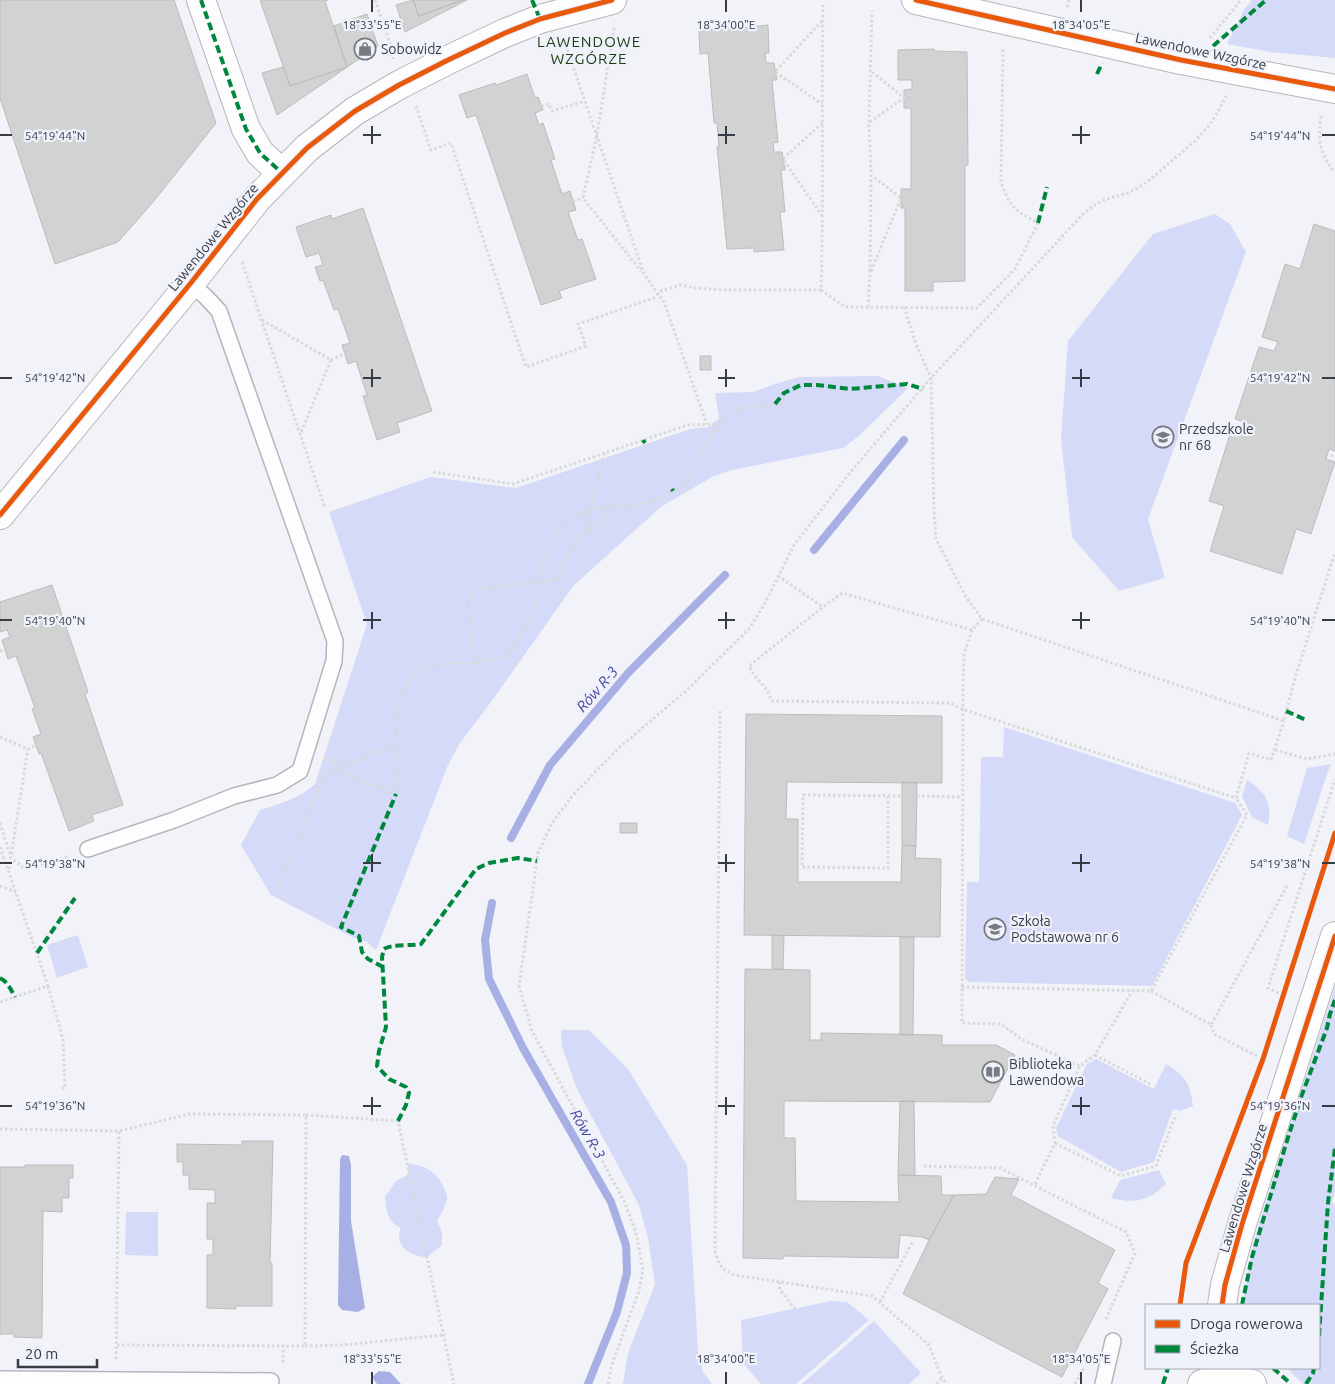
<svg xmlns="http://www.w3.org/2000/svg" width="1335" height="1384" viewBox="0 0 1335 1384" font-family="Ubuntu,sans-serif">
  <style>
    .green { fill: #d4daf7 }
    .water { fill: #a7afe4 }
    .lines { fill: none; stroke-linecap: round; stroke-linejoin: round }
    .stream { stroke: #a7afe4; stroke-width: 8 }
    .building { fill: #d0d3d1; stroke: #babdbc }
    .lane-casing { stroke: #b5b6bd; stroke-width: 18 }
    .street-casing { stroke: #b5b6bd; stroke-width: 30 }
    .path { stroke: #d8d9da; stroke-width: 3; stroke-dasharray: 2.5 2.5; stroke-linecap: butt }
    .lane { stroke: #fdfdfe; stroke-width: 15 }
    .street { stroke: #fdfdfe; stroke-width: 28 }
    .quiet { stroke: #00873e; stroke-width: 4; stroke-dasharray: 8 4; stroke-linecap: butt }
    .cycleway-casing { stroke: #eff1fb; stroke-width: 8 }
    .cycleway { stroke: #e8590c; stroke-width: 5 }
    .ticks { fill: none; stroke: #383a44; stroke-width: 2 }
    .labels { text-anchor: middle; dominant-baseline: central; stroke-width: 4.5; stroke-linejoin: round; paint-order: stroke }
    .poi-label { font-size: 14px; fill: #383a44; stroke: #eff1fb; text-anchor: start }
    .street-label { font-size: 14px; fill: #383a44; stroke: #eff1fb }
    .neighbourhood-label { font-size: 15px; letter-spacing: 1px; fill: #1f3c0d; stroke: #eff1fb }
    .water-label { font-size: 15px; font-style: italic; fill: #444ba1; stroke: #eff1fb }
    .ticks-label { font-size: 12px; text-anchor: middle; fill: #383a44; stroke: #eff1fb; stroke-width: 4.5; stroke-linejoin: round; paint-order: stroke }
  </style>
  <rect width="100%" height="100%" fill="#f2f3f8"/>
  <path class="green" d="M1252 0H1335V58L1270 52 1227 44 1244 10Z
    M1215 214 1230 224 1246 252 1148 519 1165 578 1119 591 1072 537 1061 439 1068 341 1153 234Z
    M878 376 908 388 859 436 843 448 732 470 714 476 662 506 573 586 494 698 460 743 448 765 376 950 367 942 352 937 271 895 241 845 260 810C282 803 298 799 315 784L367 624 329 512 431 477 516 488 690 429 709 427 719 418 715 393 753 392 775 384 799 377Z
    M1004 727 1235 803 1242 815 1152 986 970 982 965 979 967 882H979L981 757H1003Z
    M1331 764 1327 774 1304 844 1287 836 1307 768Z
    M1247 780C1265 790 1273 805 1268 825L1252 817 1242 796Z
    M78 935 88 967 57 978 47 945Z
    M1335 987V1192L1332 1202 1335 1205V1384H1303L1287 1368H1319V1305H1243V1301L1251 1255 1258 1227Z
    M561 1030H589L628 1069 687 1165 698 1351 703 1372 712 1384H623L628 1353 655 1284 648 1238 639 1205 577 1089 562 1047Z
    M1096 1059 1154 1089 1166 1064C1186 1076 1190 1083 1193 1106L1180 1111 1173 1109 1154 1162 1121 1172 1058 1136 1056 1128 1087 1064Z
    M407 1164C423 1164 438 1172 444 1188 446 1192 447 1195 447 1199 445 1207 441 1214 437 1221L442 1232V1245L427 1257C415 1257 399 1250 399 1236 399 1233 400 1230 401 1228 387 1222 386 1210 385 1197L396 1181 409 1174Z
    M1159 1170 1166 1184C1149 1201 1134 1204 1111 1198L1120 1180Z
    M126 1212H158V1256L125 1255Z
    M831 1301 847 1302 869 1320 796 1384H761L743 1363 741 1320Z
    M874 1321 921 1373 909 1384H802Z"/>
  <path class="water" d="M342 1155 349 1156 351 1165V1221L365 1308 358 1312 342 1310 338 1305 340 1159Z
    M379 1371 390 1372 401 1384H377L372 1377Z"/>
  <g class="lines">
    <path class="stream" d="M814 550 904 440
      M511 838 550 765 629 672 725 575
      M492 903 485 940 489 979 523 1048 611 1202 626 1245 627 1273 617 1312 588 1384"/>
  </g>
  <path class="building" d="M0 0H174L216 123 153 202 118 242 55 264 0 98Z
    M260 0H328L325 1 347 67 290 86Z
    M413 0H463L419 16Z
    M413 0 419 16 463 0H467L405 32 396 5Z
    M367 14 378 46 277 115 262 73 283 67 290 86 347 67 334 26Z
    M768 25 769 53H765L766 63H774L777 80H772L778 142 773 143 774 152H782L785 170H781L785 212H780L784 250 754 252V248L727 249 717 147H719L717 123H714L708 53 700 54 699 31 732 27 733 29Z
    M934 49V51L967 52 968 165H965V281L933 282V291H905V208H901V189H911V108H904V90L912 89V80H898V50Z
    M527 74 535 98 538 97 543 110 535 113 539 125 543 123 555 159 551 160 562 194 570 191 576 210 568 212 578 240 582 239 596 279 559 291 562 298 541 305 476 115 467 118 459 95 495 83 496 85Z
    M363 208 432 411 397 423 400 432 377 440 363 396 367 395 356 361 348 364 342 345 350 343 338 309 334 310 323 280 320 281 315 267 323 265 319 253 306 257 296 227 331 215 332 219Z
    M1314 224 1335 231V451L1329 449 1326 459 1335 462 1311 534 1296 529 1282 574 1210 551 1224 506 1209 501 1232 428 1248 433 1251 424 1235 419 1259 347 1274 351 1278 342 1262 337 1285 264 1300 269Z
    M700 356H711V370H700Z
    M52 585 88 692 85 694 123 805 92 815 94 821 69 831 41 753 39 754 33 737 41 734 32 709 35 708 16 656 8 659 2 640 10 637 7 630 0 632V602Z
    M746 714 942 716V783L787 782 786 819H798V882H901L902 845 916 846 915 858 941 859 940 937 744 935Z
    M902 782 917 783 916 846 902 845Z
    M620 823H637V833H620Z
    M772 935 784 936 783 969H772Z
    M900 937H914L913 1035H900Z
    M745 969 810 970V1040H821V1033L942 1035V1045H996L1015 1055 990 1102 784 1101V1138H795L796 1201 899 1202 898 1175 941 1176 942 1195H954L929 1240 922 1237 900 1235 898 1258 783 1256V1259L743 1258Z
    M900 1101H914L915 1176 898 1175Z
    M242 1141H273L270 1263H272V1306H236V1309L207 1308V1255H213V1239H207V1203H215V1190L189 1189V1175H183V1162H177V1144L242 1145Z
    M25 1165H73V1178H69V1198H62V1212L43 1211 42 1338 14 1337V1334H0V1167H25Z
    M995 1177 1019 1179 1011 1195 1115 1250 1098 1283 1108 1289 1062 1377 903 1294 929 1240 954 1195 986 1194Z"/>
  <g class="lines">
    <g class="lane-casing">
      <path id="lane" d="M88 849 174 820 234 796 277 785 300 771 334 661 335 641 219 311 205 296 190 284
        M0 1379 271 1381
        M1103 1384 1113 1341"/>
    </g>
    <g class="street-casing">
      <path id="street" d="M201 0 246 129 260 153 282 173
        M916 0 1181 60 1335 89
        M0 515 190 284 257 199 307 148 355 111 399 85 448 60 505 33 540 19 612 0
        M1222 1305 1225 1285 1242 1224 1335 936
        M1202 1384C1222 1376 1233 1377 1252 1384"/>
    </g>
    <path class="path" d="M375 0 391 46 393 59
      M1067 7 1069 0
      M822 21 775 72 822 104
      M614 28 597 135 583 198 641 271
      M1210 38 1241 0
      M564 40 644 274 658 294 661 291 680 285 695 288 724 290H821C824 195 821 100 823 5
      M416 106 431 150 451 143 526 367 586 346 578 324 654 298 658 294 664 302 705 419V424
      M541 106 549 104 552 111 585 101
      M1321 116C1318 140 1319 154 1335 172
      M870 122 904 98 871 71
      M822 123 783 159 823 217
      M573 201 583 198
      M242 262 325 508
      M871 271 901 198 871 175
      M821 290 845 307 977 308 1015 269 1038 223C1014 210 1012 209 1001 183L1003 47
      M868 307 870 274 871 175 869 122 872 11
      M904 307 916 344 931 378 934 510 936 539 966 597 982 619 1284 721 1295 678 1335 552
      M262 320 331 360 300 435
      M331 360 345 353
      M1331 455 1335 457
      M433 472 513 484 688 425 717 424
      M585 533 604 454
      M778 576 823 607
      M982 619 972 630 842 593 823 607 749 666 754 675 767 690 772 701 950 703 962 709 1236 798 1249 753 1271 760 1284 721
      M972 630 964 654 963 687 962 1023 1001 1024 1021 1039 1080 1066 1095 1055 1132 991
      M0 651 5 649
      M474 663 468 599 475 589 557 580C562 567 568 552 576 540 587 524 607 533 608 508
      M720 711 715 1251C719 1265 721 1270 735 1275L872 1296 929 1345 942 1378 947 1384
      M0 737 28 749 36 745
      M1275 750 1307 759 1335 754
      M324 758 347 764
      M334 770 396 794C395 770 392 709 404 689 429 648 468 673 502 656 506 654 509 653 512 650 519 642 532 617 535 606 536 598 537 589 538 580 541 564 547 548 556 535 584 493 631 517 669 493 675 490 683 486 687 480 690 476 692 471 694 467 705 447 714 420 736 411 750 405 766 405 781 404
      M888 796V868L802 867 803 795 902 796
      M917 796 962 797
      M0 823 11 858 23 867 38 866 69 856
      M0 847 48 986 0 1002
      M9 869 28 749
      M0 886 16 892
      M277 890 325 774 395 745
      M48 986 63 1039 65 1088 59 1089
      M962 987 1151 991 1247 815 1236 798
      M1151 991 1211 1025 1287 886
      M1283 995 1268 988 1335 779
      M1211 1025 1214 1034 1263 1059
      M1095 1055 1152 1085
      M306 1115 398 1121 454 1384
      M0 1129 119 1131 190 1114 306 1115 305 1346H283V1365
      M1055 1143 1121 1176 1156 1166 1176 1114
      M924 1166 1000 1168 1126 1232 1135 1253 1105 1321
      M1035 1184 1055 1143 1053 1126 1080 1066
      M779 1282 780 1290 795 1309
      M880 1302 913 1241
      M117 1345 283 1346
      M305 1346 342 1345 443 1335
      M116 1359 119 1131
      M608 1384 612 1364 639 1291 643 1270 636 1232 624 1201 532 1031 519 986 538 853 552 823 573 795 620 747 687 690 749 629 765 603 794 545 848 475 931 378 1084 213 1097 203 1110 198 1128 193 1141 186 1152 178 1195 141 1208 127 1219 110 1226 96
      M936 1384 942 1378
      M1075 1384 1084 1368"/>
    <use href="#lane" class="lane"/>
    <use href="#street" class="street"/>
    <path class="quiet" d="M201 0 246 129 260 153 282 173
      M532 0 540 19
      M1213 46 1266 0
      M1097 74 1102 63
      M1038 223 1047 187
      M775 404 784 393 801 385H817L850 389 907 384 923 389
      M643 440 645 443
      M672 489 673 491
      M1286 711 1306 720
      M37 953 75 898
      M383 967 368 959 362 952 359 936 341 927 396 794
      M0 978C8 982 11 990 15 997
      M398 1121 406 1105 409 1093 406 1087 389 1079 377 1066 379 1051 386 1027 382 957 384 949C391 944 411 946 421 944L476 869 489 863 518 858 537 861
      M1242 1305 1252 1257 1286 1144 1300 1100 1327 1028 1330 1014 1335 1000
      M1319 1336 1328 1203 1335 1148
      M1273 1368 1291 1384
      M1163 1384 1168 1368
      M1306 1384 1313 1373 1314 1368"/>
    <g class="cycleway-casing">
      <path id="cycleway" d="M916 0 1181 60 1335 89
        M0 515 190 284 257 199 307 148 355 111 399 85 448 60 505 33 540 19 612 0
        M1180 1305 1186 1263 1263 1059 1335 833
        M1222 1305 1225 1285 1242 1224 1335 936"/>
    </g>
    <use href="#cycleway" class="cycleway"/>
  </g>
  <path class="ticks" d="M372 0V12M726 0V12M1081 0V12M372 126V144M726 126V144M1081 126V144M0 135H12M363 135H381M718 135H735M1072 135H1090M1322 135H1335M372 369V387M726 369V387M1081 369V387M0 378H12M363 378H381M718 378H735M1072 378H1090M1322 378H1335M372 612V629M726 612V629M1081 612V629M0 620H12M363 620H381M718 620H735M1072 620H1090M1322 620H1335M372 854V872M726 854V872M1081 854V872M0 863H12M363 863H381M718 863H735M1072 863H1090M1322 863H1335M372 1097V1115M726 1097V1115M1081 1097V1115M0 1106H12M363 1106H381M718 1106H735M1072 1106H1090M1322 1106H1335M372 1372V1384M726 1372V1384M1081 1372V1384"/>
  <defs>
    <g id="shop-ring" transform="scale(1.125)"><circle r="9.5" fill="#eff1fb" stroke="#797b83" stroke-width="1.5"/><path d="M-5-2.5h2.3a2.7 3.5 0 0 1 5.4 0H5L5.5 6h-11ZM-1.5-2.5h3a1.5 2.3 0 0 0-3 0Z" fill="#797b83"/></g>
    <g id="school-ring" transform="scale(1.125)"><circle r="9.5" fill="#eff1fb" stroke="#797b83" stroke-width="1.5"/><path d="M0-5L7-2L0 1L-7-2ZM-4 1L0 2.5L4 1V4Q0 6-4 4Z" fill="#797b83"/></g>
    <g id="library-ring" transform="scale(1.125)"><circle r="9.5" fill="#eff1fb" stroke="#797b83" stroke-width="1.5"/><path d="M-6-4Q-3-5.5-.7-3.5V5Q-3 3-6 4ZM6-4Q3-5.5 .7-3.5V5Q3 3 6 4Z" fill="#797b83"/></g>
  </defs>
  <g fill-rule="evenodd">
    <use href="#shop-ring" x="365" y="49"/>
    <use href="#school-ring" x="1163" y="437"/>
    <use href="#school-ring" x="995" y="929"/>
    <use href="#library-ring" x="993" y="1072"/>
  </g>
  <g class="labels">
    <g class="poi-label">
      <text x="381" y="49">Sobowidz</text>
      <text x="1179" y="429">Przedszkole<tspan x="1179" dy="16">nr 68</tspan></text>
      <text x="1011" y="921">Szkoła<tspan x="1011" dy="16">Podstawowa nr 6</tspan></text>
      <text x="1009" y="1064">Biblioteka<tspan x="1009" dy="16">Lawendowa</tspan></text>
    </g>
    <g class="street-label">
      <text transform="translate(1201 51) rotate(12)">Lawendowe Wzgórze</text>
      <text transform="translate(213 237) rotate(-51)">Lawendowe Wzgórze</text>
      <text transform="translate(1243 1188) rotate(-73)">Lawendowe Wzgórze</text>
    </g>
    <g class="neighbourhood-label">
      <text x="589" y="41">LAWENDOWE<tspan x="589" dy="17">WZGÓRZE</tspan></text>
    </g>
    <g class="water-label">
      <text transform="translate(597 689) rotate(-49)">Rów R-3</text>
      <text transform="translate(588 1134) rotate(60)">Rów R-3</text>
    </g>
  </g>
  <g class="ticks-label">
    <text x="372" y="29">18°33'55"E</text>
    <text x="726" y="29">18°34'00"E</text>
    <text x="1081" y="29">18°34'05"E</text>
    <text x="55" y="140">54°19'44"N</text>
    <text x="1280" y="140">54°19'44"N</text>
    <text x="55" y="382">54°19'42"N</text>
    <text x="1280" y="382">54°19'42"N</text>
    <text x="55" y="625">54°19'40"N</text>
    <text x="1280" y="625">54°19'40"N</text>
    <text x="55" y="868">54°19'38"N</text>
    <text x="1280" y="868">54°19'38"N</text>
    <text x="55" y="1110">54°19'36"N</text>
    <text x="1280" y="1110">54°19'36"N</text>
    <text x="372" y="1363">18°33'55"E</text>
    <text x="726" y="1363">18°34'00"E</text>
    <text x="1081" y="1363">18°34'05"E</text>
  </g>
  <rect x="1145" y="1304" width="175" height="65" fill="#eff1fb" stroke="#a6a8b2"/>
  <rect x="1155" y="1320" width="25" height="8" fill="#e8590c" stroke="#a6a8b2"/>
  <text x="1190" y="1329" font-size="15" fill="#383a44">Droga rowerowa</text>
  <rect x="1155" y="1345" width="25" height="8" fill="#00873e" stroke="#a6a8b2"/>
  <text x="1190" y="1354" font-size="15" fill="#383a44">Ścieżka</text>
  <path d="M18 1359v8h79v-8" fill="none" stroke="#383a44" stroke-width="2.5"/>
  <text x="25" y="1359" font-size="15" fill="#383a44" stroke="#eff1fb" stroke-width="4" paint-order="stroke">20 m</text>
</svg>
